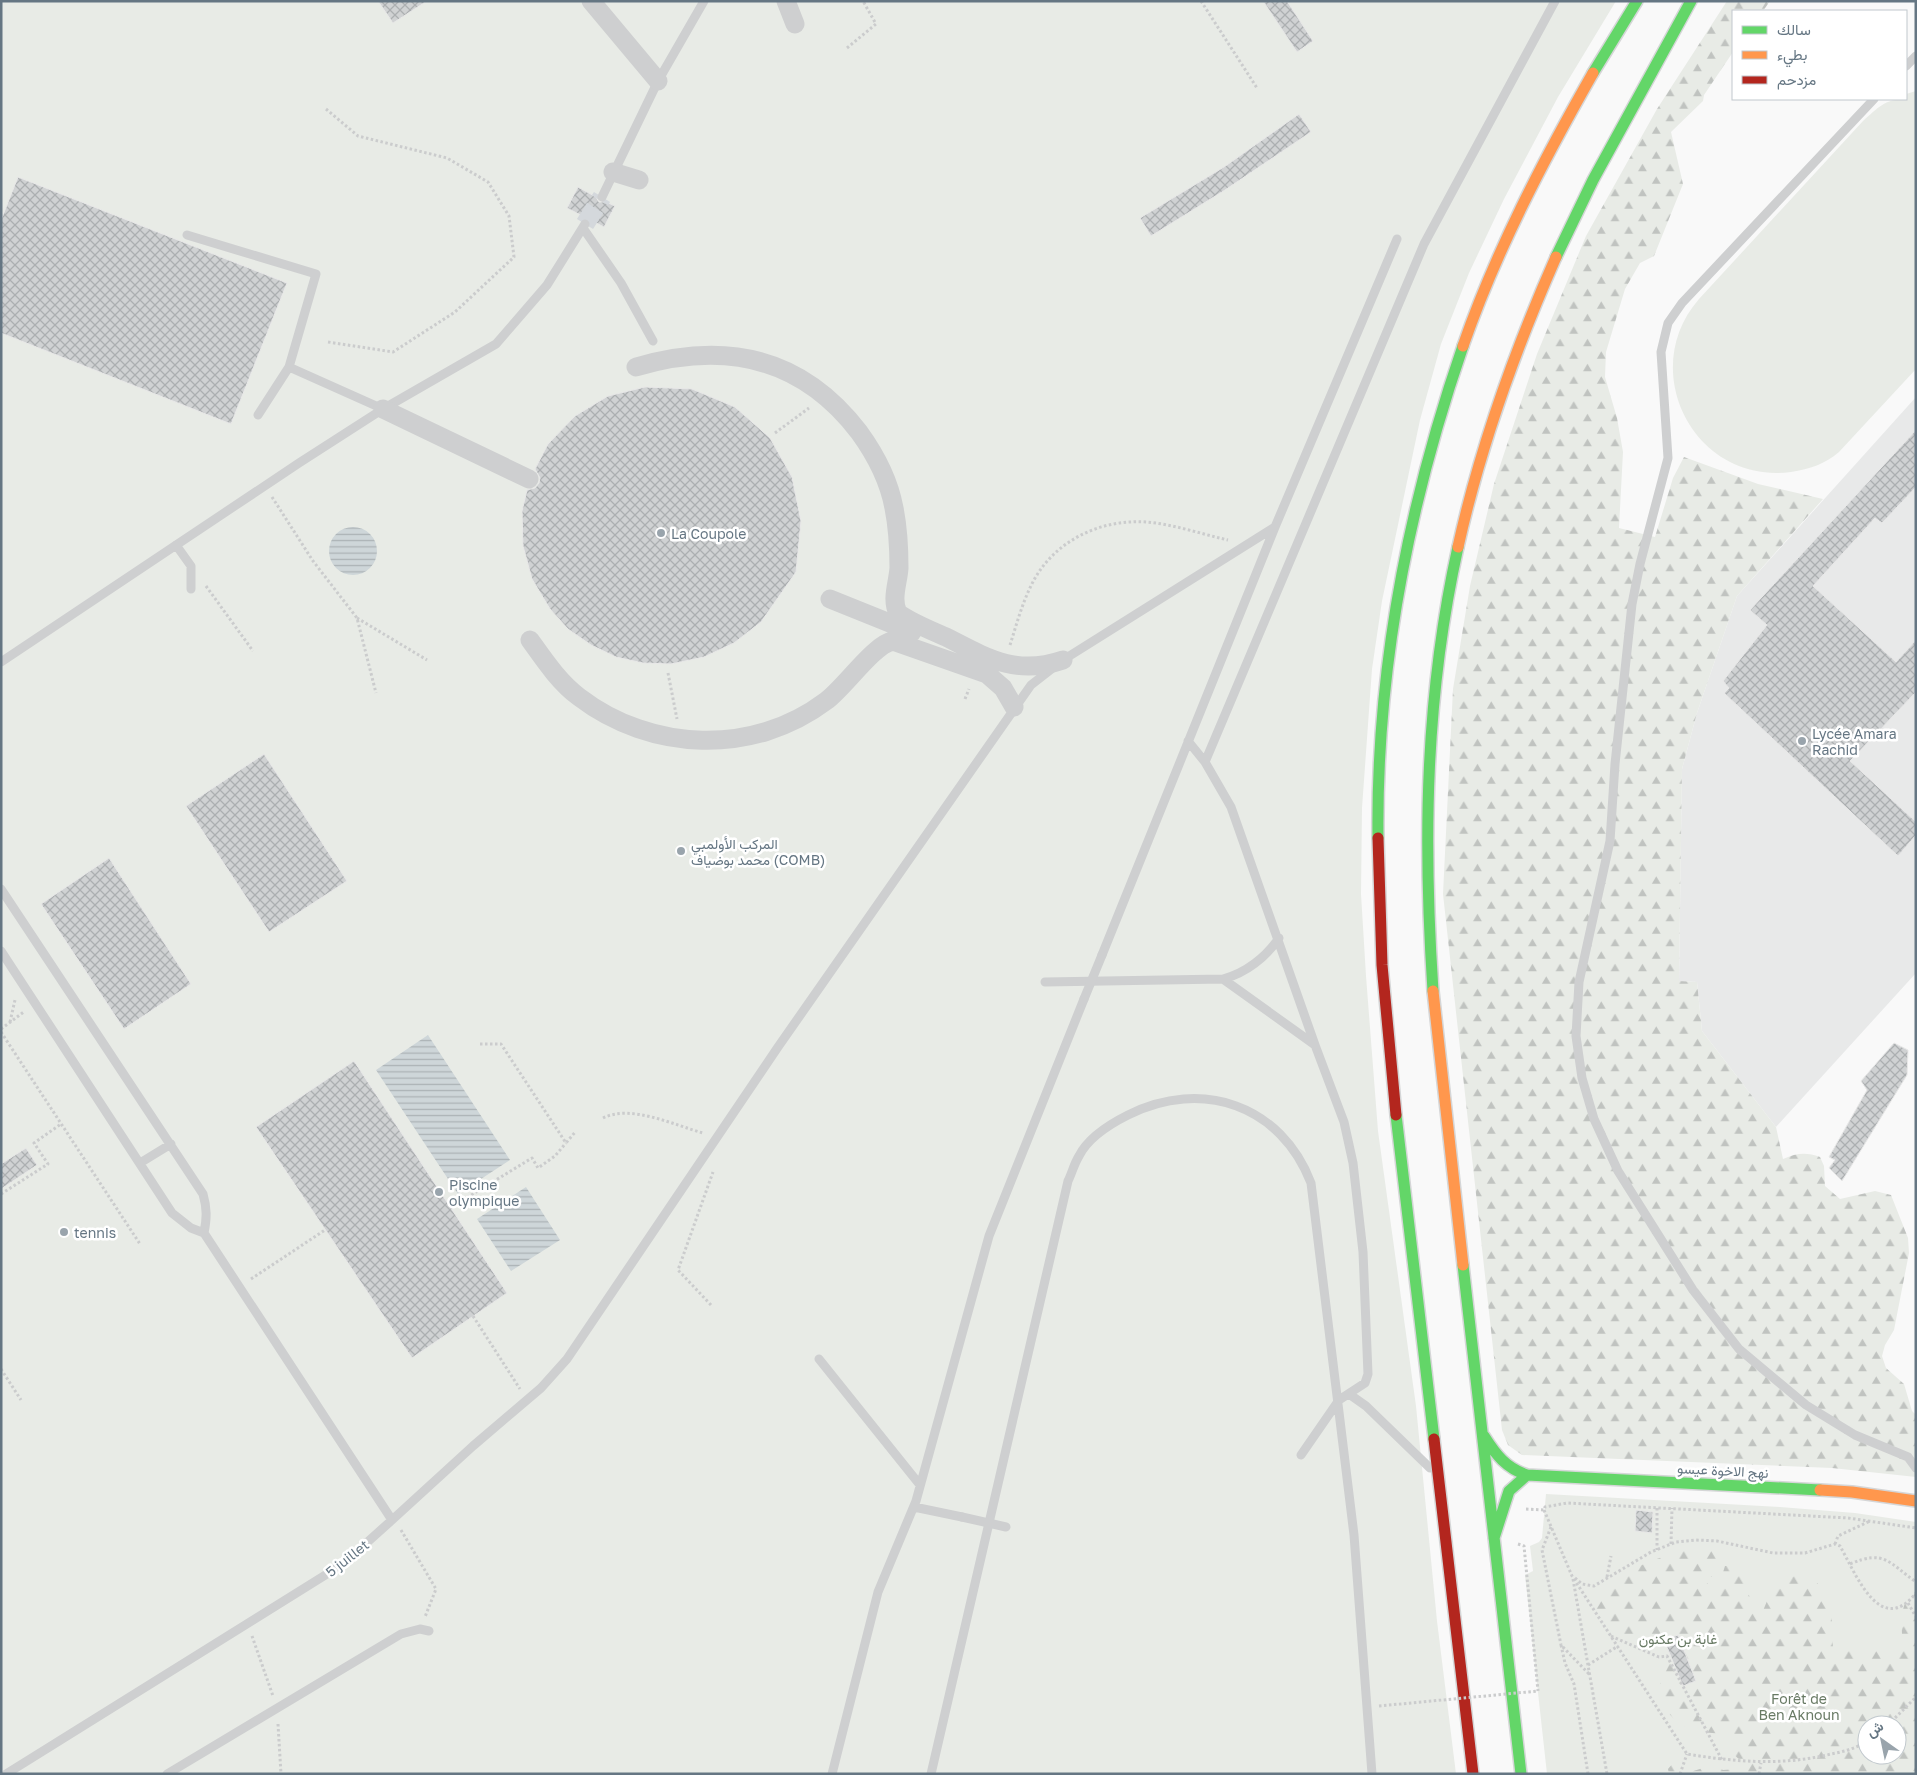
<svg xmlns="http://www.w3.org/2000/svg" width="1917" height="1775" viewBox="0 0 1917 1775" font-family="'Golos Text',Vazirmatn,sans-serif">
  <style>
    .built { fill: #e8e9e9 }
    .green { fill: #e8ebe6; fill-rule: evenodd }
    .forest { fill: url(#forest-firs); fill-rule: evenodd }
    .water { fill: url(#water-rules) }
    .building { fill: url(#building-cross-hatch); stroke: #e8e8e8 }
    .lines { fill: none; stroke-linecap: round; stroke-linejoin: round }
    .street-tunnel { stroke: #d4d8dc; stroke-width: 19; stroke-dasharray: 19 9; stroke-linecap: butt }
    .fast-casing { stroke: #d5d6d7; stroke-width: 14 }
    .slow-casing { stroke: #d5d6d7; stroke-width: 14 }
    .jam-casing { stroke: #d5d6d7; stroke-width: 14 }
    .path { stroke: #cbcccd; stroke-width: 3; stroke-dasharray: 2.5 2.5; stroke-linecap: butt }
    .lane { stroke: #cecfd0; stroke-width: 9 }
    .street { stroke: #cecfd0; stroke-width: 19 }
    .fast { stroke: #63d668; stroke-width: 11 }
    .slow { stroke: #ff974d; stroke-width: 11 }
    .jam { stroke: #b3261e; stroke-width: 11 }
    .path-bridge { stroke: #cbcccd; stroke-width: 3; stroke-dasharray: 2.5 2.5; stroke-linecap: butt }
    .lane-bridge { stroke: #cecfd0; stroke-width: 9 }
    .poi-dot { fill: #99a4ac; stroke: #fff; stroke-width: 2 }
    .labels { text-anchor: middle; dominant-baseline: central; stroke-width: 5; stroke-linejoin: round; paint-order: stroke }
    .poi-label { font-size: 14px; fill: #657683; stroke: #fff; text-anchor: start }
    .street-label { font-size: 14px; fill: #657683; stroke: #fff }
    .park-label { font-size: 14px; fill: #687a64; stroke: #fff }
  </style>
  <defs>
    <pattern id="forest-firs" width="22" height="20" patternUnits="userSpaceOnUse" patternTransform="scale(1.25)"><rect width="22" height="20" fill="#e8ebe6"/><path d="M5 1l3.5 6h-7zM16 11l3.5 6h-7z" fill="#c0c3c0"/></pattern>
    <pattern id="water-rules" width="6" height="5" patternUnits="userSpaceOnUse" patternTransform="scale(1.25)"><rect width="6" height="5" fill="#ced6d9"/><path d="M0 2.5h6" fill="none" stroke="#abb2b5"/></pattern>
    <pattern id="building-cross-hatch" width="8" height="8" patternUnits="userSpaceOnUse" patternTransform="scale(1.25)"><rect width="8" height="8" fill="#d0d2d3"/><path d="M0 0l8 8M0 8l8-8" fill="none" stroke="#acafb1"/></pattern>
  </defs>
  <rect width="100%" height="100%" fill="#f9f9f9"/>
  <path class="built" d="M1916 397V973L1776 1127 1702 1031 1697 982 1679 981 1682 769 1697 713 1737 596Z"/>
  <path class="green" d="M1 1H1616L1558 97 1504 199 1469 273 1441 344 1420 420 1382 601 1372 669 1362 808 1361 894 1366 976 1378 1131 1416 1406 1437 1621 1456 1774H1Z
    M1916 91V369L1839 452C1825 464 1810 469 1791 472 1695 485 1636 371 1699 299L1863 121C1878 108 1884 99 1906 99V94Z
    M1546 1494 1780 1507 1855 1513 1916 1522V1774H1547L1525 1575 1533 1571 1530 1546 1539 1542 1542 1538ZM1867 1725H1897V1755H1867Z"/>
  <path class="forest" d="M1727 1H1770L1763 11H1733V52L1704 95 1703 101 1671 132 1683 184 1654 256 1640 263 1625 289 1606 352 1605 377 1617 418 1623 452 1619 528 1655 537 1673 478 1684 457 1758 484 1823 499 1737 596 1697 713 1682 769 1679 981 1697 982 1702 1031 1776 1127 1783 1159C1797 1153 1806 1152 1820 1157L1824 1166 1825 1186 1840 1199 1875 1191 1891 1195 1908 1238 1909 1253 1894 1330 1885 1345 1882 1356 1886 1368 1904 1384 1912 1411 1916 1415V1477L1832 1468 1522 1455 1508 1445 1502 1430 1443 894 1453 689 1470 586 1494 484 1537 354 1586 236 1657 109Z
    M1694 1547 1712 1549 1718 1555V1572L1714 1577H1707L1706 1581 1709 1586 1718 1588 1725 1566C1735 1566 1748 1568 1749 1580 1750 1584 1747 1589 1747 1593L1756 1604 1752 1609 1760 1618 1772 1589 1781 1578C1832 1567 1833 1611 1833 1648L1902 1653C1904 1632 1895 1603 1916 1591V1774H1669L1668 1769 1674 1762 1683 1765 1690 1772 1713 1765 1723 1770 1738 1769 1742 1765 1741 1761 1732 1753 1731 1745 1736 1735 1731 1733C1695 1735 1670 1728 1657 1691L1670 1662 1665 1652 1658 1647C1636 1656 1608 1627 1595 1611 1595 1603 1596 1595 1602 1589 1616 1572 1673 1552 1694 1547ZM1867 1725H1897V1755H1867Z"/>
  <path class="water" d="M329 551a24 24 0 1 1 48 0a24 24 0 1 1-48 0Z
    M428 1035 510 1160 458 1194 376 1070Z
    M526 1187 560 1240 511 1271 477 1219Z"/>
  <path class="building" d="M378 1H427L393 23Z
    M1263 1H1287L1313 41 1297 52Z
    M1299 114 1311 132 1225 190 1151 236 1140 218 1224 167Z
    M18 177 287 283 231 424 1 333V220Z
    M578 187 596 197 599 202H606L615 206 604 227 567 208Z
    M645 387 692 389 735 407 770 438 792 477 801 521 796 572 761 622 734 643 704 657 671 664 643 663 616 657 591 645 568 629 550 609 532 579 523 546 522 511 527 490 535 488 539 483 540 478 535 469 548 444 575 416 608 396Z
    M1916 430V487L1882 523 1875 518 1813 586 1896 662 1916 640V692L1850 761 1916 822V835L1898 856 1724 693 1729 688 1723 681 1767 625 1750 610Z
    M264 754 347 881 269 932 186 806Z
    M109 858 191 984 124 1029 41 904Z
    M1894 1043 1908 1050 1907 1075 1842 1181 1829 1168 1835 1160 1829 1157 1867 1090 1861 1081Z
    M354 1061 507 1293 412 1358 256 1127Z
    M26 1148 37 1165 1 1189V1164Z
    M1636 1510 1653 1512 1652 1533 1635 1531Z
    M1678 1635 1696 1681 1683 1686 1664 1640Z"/>
  <g class="lines">
    <path class="street-tunnel" d="M585 224 602 197"/>
    <g class="fast-casing">
      <path id="fast" d="M1593 73 1637 1
        M1556 257 1593 180 1691 1
        M1378 838C1376 671 1409 503 1463 346
        M1433 991C1423 839 1425 696 1458 547
        M1396 1115 1434 1439
        M1463 1265 1521 1774
        M1484 1436C1496 1455 1506 1468 1527 1475L1820 1490
        M1494 1538 1509 1491 1527 1475"/>
    </g>
    <g class="slow-casing">
      <path id="slow" d="M1463 346C1496 251 1543 161 1593 73
        M1458 547C1480 447 1515 350 1556 257
        M1433 991 1463 1265
        M1820 1490 1852 1492 1916 1501"/>
    </g>
    <g class="jam-casing">
      <path id="jam" d="M1378 838 1382 965 1396 1115
        M1434 1439 1473 1774"/>
    </g>
    <path class="path" d="M1201 1 1257 88
      M847 48 876 24 863 1
      M326 109 358 136 447 158 488 182 509 216 514 257 455 312 393 352 328 342
      M775 433 809 408
      M272 497 313 561 357 618 376 693
      M206 586 253 651
      M357 618 427 660
      M1010 645C1017 623 1023 600 1034 580 1056 540 1101 519 1146 522 1173 524 1201 534 1228 540
      M668 673 677 719
      M965 699 969 689
      M10 1022 15 1000
      M1 1029 25 1011
      M1 1032 140 1244
      M480 1044H501L566 1143 576 1131
      M603 1118C631 1104 674 1125 703 1133
      M1 1194 48 1164 34 1143 61 1124
      M450 1208 532 1158 538 1168 555 1156 566 1143
      M251 1279 325 1230
      M711 1305 678 1270 713 1172
      M473 1316 520 1389
      M1 1369 21 1400
      M1657 1508V1550
      M1526 1509 1544 1510 1545 1507 1567 1503 1848 1518 1916 1528
      M1544 1510 1572 1576 1687 1754C1735 1762 1783 1766 1831 1754 1843 1752 1857 1748 1867 1741
      M1551 1527 1542 1550 1561 1645
      M401 1530 436 1589 425 1617
      M1518 1544 1524 1546 1538 1691
      M1671 1544 1672 1508
      M1835 1544 1838 1536 1870 1521
      M1850 1564C1885 1549 1889 1563 1916 1582
      M1607 1577 1611 1556
      M1575 1578 1582 1584 1594 1586 1651 1552 1676 1542 1696 1540 1717 1541 1773 1553H1805L1835 1544 1840 1546C1856 1574 1880 1638 1916 1593
      M1573 1579 1607 1774
      M1908 1603 1916 1617
      M252 1636 273 1696
      M1611 1636 1659 1657 1667 1656 1722 1760
      M1588 1665 1618 1646
      M278 1724 281 1774
      M1888 1725 1916 1697
      M1588 1774 1574 1684 1565 1663 1561 1645 1589 1674
      M1680 1774 1687 1754
      M1759 1774 1761 1763"/>
    <path class="lane" d="M1906 66 1916 56
      M1874 99 1682 303 1668 323 1661 352 1668 458 1640 564 1632 604 1615 764 1610 841 1579 982 1576 1036 1582 1078 1594 1119 1618 1171 1693 1290 1739 1349 1806 1405 1855 1435 1908 1457 1916 1468
      M602 197 658 81 704 1
      M583 228 621 283 653 341
      M187 235 316 274 289 367
      M258 415 289 367 383 409
      M176 545 191 566V589
      M1 662 299 463 383 409 496 344 547 285 585 224
      M1188 741 1205 762
      M1 889 203 1194C207 1208 207 1218 204 1233
      M1 951 172 1213 191 1228 204 1233
      M1102 955 1275 527 1397 239
      M1223 979C1246 973 1266 957 1279 938
      M1045 982 1223 979 1315 1045 1344 1122 1353 1163 1363 1252 1368 1374 1365 1383 1339 1400 1301 1455
      M1315 1045 1231 807 1205 762 1424 244 1555 1
      M140 1163 171 1144
      M819 1359 920 1485
      M1349 1394 1366 1406 1430 1468
      M914 1507 962 1517
      M392 1520 473 1446 541 1388 567 1359 778 1047 1031 685 1063 660 1275 527
      M6 1774 343 1564 392 1520 204 1233
      M167 1774 401 1634 420 1629 429 1631
      M832 1774 878 1592 916 1501 989 1236 1084 999
      M931 1774 1068 1181C1072 1173 1074 1164 1079 1156 1088 1138 1110 1124 1128 1115 1202 1078 1281 1105 1311 1183L1354 1535 1372 1774"/>
    <path class="street" d="M591 1 658 81
      M786 1 795 24
      M613 172 639 180
      M636 367C724 341 801 356 859 432 875 454 889 481 894 508 898 528 899 547 899 568 898 583 891 599 898 613 912 623 930 630 946 637 987 658 1016 676 1063 660
      M383 409 529 479
      M830 599 912 632
      M530 640C545 661 559 682 579 697 651 752 753 756 826 701 845 687 874 644 893 641L987 674 1003 688 1014 707"/>
    <use href="#fast" class="fast"/>
    <use href="#slow" class="slow"/>
    <use href="#jam" class="jam"/>
    <path class="path-bridge" d="M1379 1706 1538 1691"/>
    <path class="lane-bridge" d="M1084 999 1102 955
      M962 1517 1006 1527"/>
  </g>
  <g class="poi-dot">
    <circle cx="661" cy="533" r="5"/>
    <circle cx="1802" cy="741" r="5"/>
    <circle cx="681" cy="851" r="5"/>
    <circle cx="439" cy="1192" r="5"/>
    <circle cx="64" cy="1232" r="5"/>
  </g>
  <g class="labels">
    <g class="poi-label">
      <text x="671" y="533">La Coupole</text>
      <text x="1812" y="733">Lycée Amara<tspan x="1812" dy="16">Rachid</tspan></text>
      <text x="691" y="843">المركب الأولمبي<tspan x="691" dy="16">محمد بوضياف (COMB)</tspan></text>
      <text x="449" y="1184">Piscine<tspan x="449" dy="16">olympique</tspan></text>
      <text x="74" y="1232">tennis</text>
    </g>
    <g class="street-label">
      <text transform="translate(1723 1470) rotate(3)">نهج الاخوة عيسو</text>
      <text transform="translate(347 1558) rotate(-38)">5 juillet</text>
    </g>
    <g class="park-label">
      <text x="1678" y="1638">غابة بن عكنون</text>
      <text x="1799" y="1698">Forêt de<tspan x="1799" dy="16">Ben Aknoun</tspan></text>
    </g>
  </g>
  <rect width="1917" height="1775" fill="none" stroke="#657683" stroke-width="5"/>
  <rect x="1732" y="10" width="175" height="90" fill="#ffffff" stroke="#c1c8cd"/>
  <rect x="1742" y="26" width="25" height="8" fill="#63d668" stroke="#c1c8cd"/>
  <text x="1777" y="35" font-size="15" fill="#657683">سالك</text>
  <rect x="1742" y="51" width="25" height="8" fill="#ff974d" stroke="#c1c8cd"/>
  <text x="1777" y="60" font-size="15" fill="#657683">بطيء</text>
  <rect x="1742" y="76" width="25" height="8" fill="#b3261e" stroke="#c1c8cd"/>
  <text x="1777" y="85" font-size="15" fill="#657683">مزدحم</text>
  <g transform="translate(1882 1740) rotate(327)"><circle r="24" fill="#ffffff" stroke="#c1c8cd"/>
  <path d="M0-4L9 19L0 12L-9 19Z" fill="#99a4ac"/>
  <text y="-8" font-size="14" font-weight="bold" text-anchor="middle" fill="#657683">ش</text>
  </g>
</svg>
